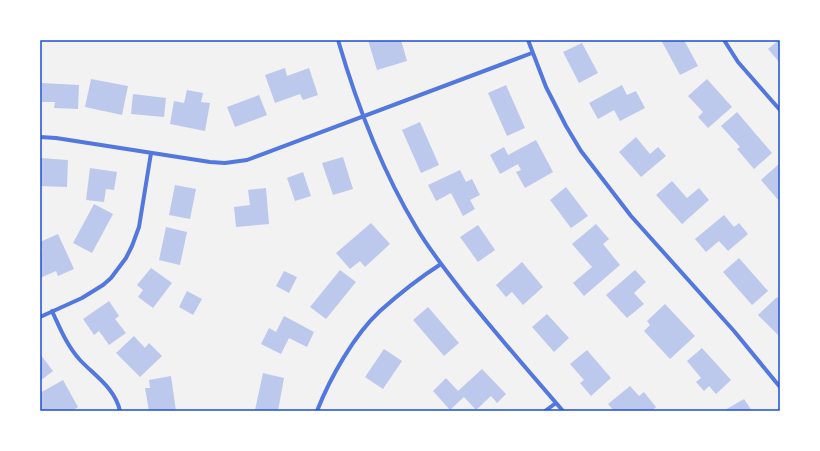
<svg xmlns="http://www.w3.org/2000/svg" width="820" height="451" viewBox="0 0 820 451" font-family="'Source Sans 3',sans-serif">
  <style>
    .building { fill: #bdc9ec }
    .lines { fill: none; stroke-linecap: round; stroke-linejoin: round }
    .minor { stroke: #5277de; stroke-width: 4 }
    .neatline { fill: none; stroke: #1d4ed8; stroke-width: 1.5 }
  </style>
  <rect width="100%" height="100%" fill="#f2f2f2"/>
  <path class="building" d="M368 40H401L407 61 377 70Z
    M661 40H684L698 66 680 75Z
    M779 40H780V63L768 49Z
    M582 43 598 73 579 83 563 52Z
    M285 68 287 76 309 68 318 95 303 100 300 94 275 103 265 75Z
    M91 79 128 86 122 115 85 107Z
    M707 79 732 107 708 128 698 117 703 112 688 96Z
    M42 83 79 85 78 109 54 108 55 102H42Z
    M506 85 525 128 507 136 488 93Z
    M622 85 627 95 636 91 645 108 620 121 614 110 598 119 589 103Z
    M187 90 203 93 201 102 210 103 205 131 170 124 174 101 184 103Z
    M133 94 166 98 164 117 131 114Z
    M259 95 267 115 235 127 227 107Z
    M737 112 772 153 754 169 737 149 740 147 721 126Z
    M420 122 439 165 421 173 402 130Z
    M636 137 650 154 658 147 666 156 641 177 619 152Z
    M536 140 553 172 525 188 516 172 521 170 518 164 500 174 490 155 504 147 508 155Z
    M343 157 353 189 333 195 322 163Z
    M40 158 68 160 67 187 40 186Z
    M780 163V202L761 180Z
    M90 168 117 172 114 190 106 189 104 202 86 200Z
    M460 170 466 182 472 179 480 195 470 200 475 209 463 216 451 193 436 201 428 185Z
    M303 172 311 196 295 201 287 178Z
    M672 181 687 198 699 188 709 200 682 224 656 195Z
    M175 185 196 189 190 219 169 215Z
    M566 187 588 216 571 228 550 200Z
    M266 188 269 224 236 227 234 207 250 205 248 190Z
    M94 204 113 214 92 253 73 243Z
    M724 215 734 227 739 223 748 234 728 251 719 241 706 252 695 239Z
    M371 223 390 244 365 267 360 261 350 269 336 253Z
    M596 224 609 239 603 244 620 265 584 296 573 283 592 267 572 244Z
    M478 225 495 250 478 262 460 237Z
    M166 227 187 232 180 265 159 260Z
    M58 234 74 269 58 276 56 271 40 278V252L42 251 40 242Z
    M739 258 768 291 752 305 723 272Z
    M522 262 543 287 523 305 512 292 506 297 496 285Z
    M151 268 172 283 153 308 138 297 143 290 137 285Z
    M340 270 356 282 326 319 310 307Z
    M635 270 646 282 634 293 644 304 627 318 606 295Z
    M284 271 297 277 289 293 276 286Z
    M187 291 202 299 193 315 179 307Z
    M777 297 780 300V337L758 315Z
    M109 301 119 316 115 319 126 333 109 345 99 331 94 335 83 319Z
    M665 304 695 336 670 359 644 331 650 325 647 321Z
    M428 307 459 343 444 356 413 320Z
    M547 314 569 338 554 352 532 327Z
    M284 316 314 332 307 347 289 338 281 354 261 344 269 328 276 332Z
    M134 336 145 348 149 343 162 356 140 377 116 353Z
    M702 348 731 380 716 394 709 386 704 391 696 382 701 378 687 361Z
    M384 349 402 361 383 389 365 377Z
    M587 350 611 378 591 396 580 383 584 380 570 364Z
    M40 354 53 371 40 381Z
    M482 369 506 394 497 403 491 396 476 410 464 397 450 410 433 391 446 378 458 391Z
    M263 373 284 378 278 411 255 410Z
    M171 376 176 411H149L145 388H150L149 380Z
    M63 380 78 407 72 411H43L40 405V393Z
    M630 386 639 396 644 392 656 407 652 411H614L608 404Z
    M744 399 752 411H726L725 410Z"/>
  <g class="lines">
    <path class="minor" d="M338 40C357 105 381 169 416 227 430 251 448 273 465 295 497 335 530 373 563 411
      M528 40 546 87 566 126 581 151 631 216 734 331 780 387
      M724 40 738 62 780 110
      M40 137 56 138 101 145 210 162 225 163 247 160 532 53
      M52 311C60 328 67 346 80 360 95 376 115 388 120 411
      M40 317 82 298 103 285 111 278 126 258 132 246 139 227 151 153
      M317 411C330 378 354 335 380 311 399 294 419 278 441 264
      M545 411 556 403"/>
  </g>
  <rect width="820" height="451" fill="none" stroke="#ffffff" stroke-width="82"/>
  <rect x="41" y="41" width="738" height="369" class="neatline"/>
</svg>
